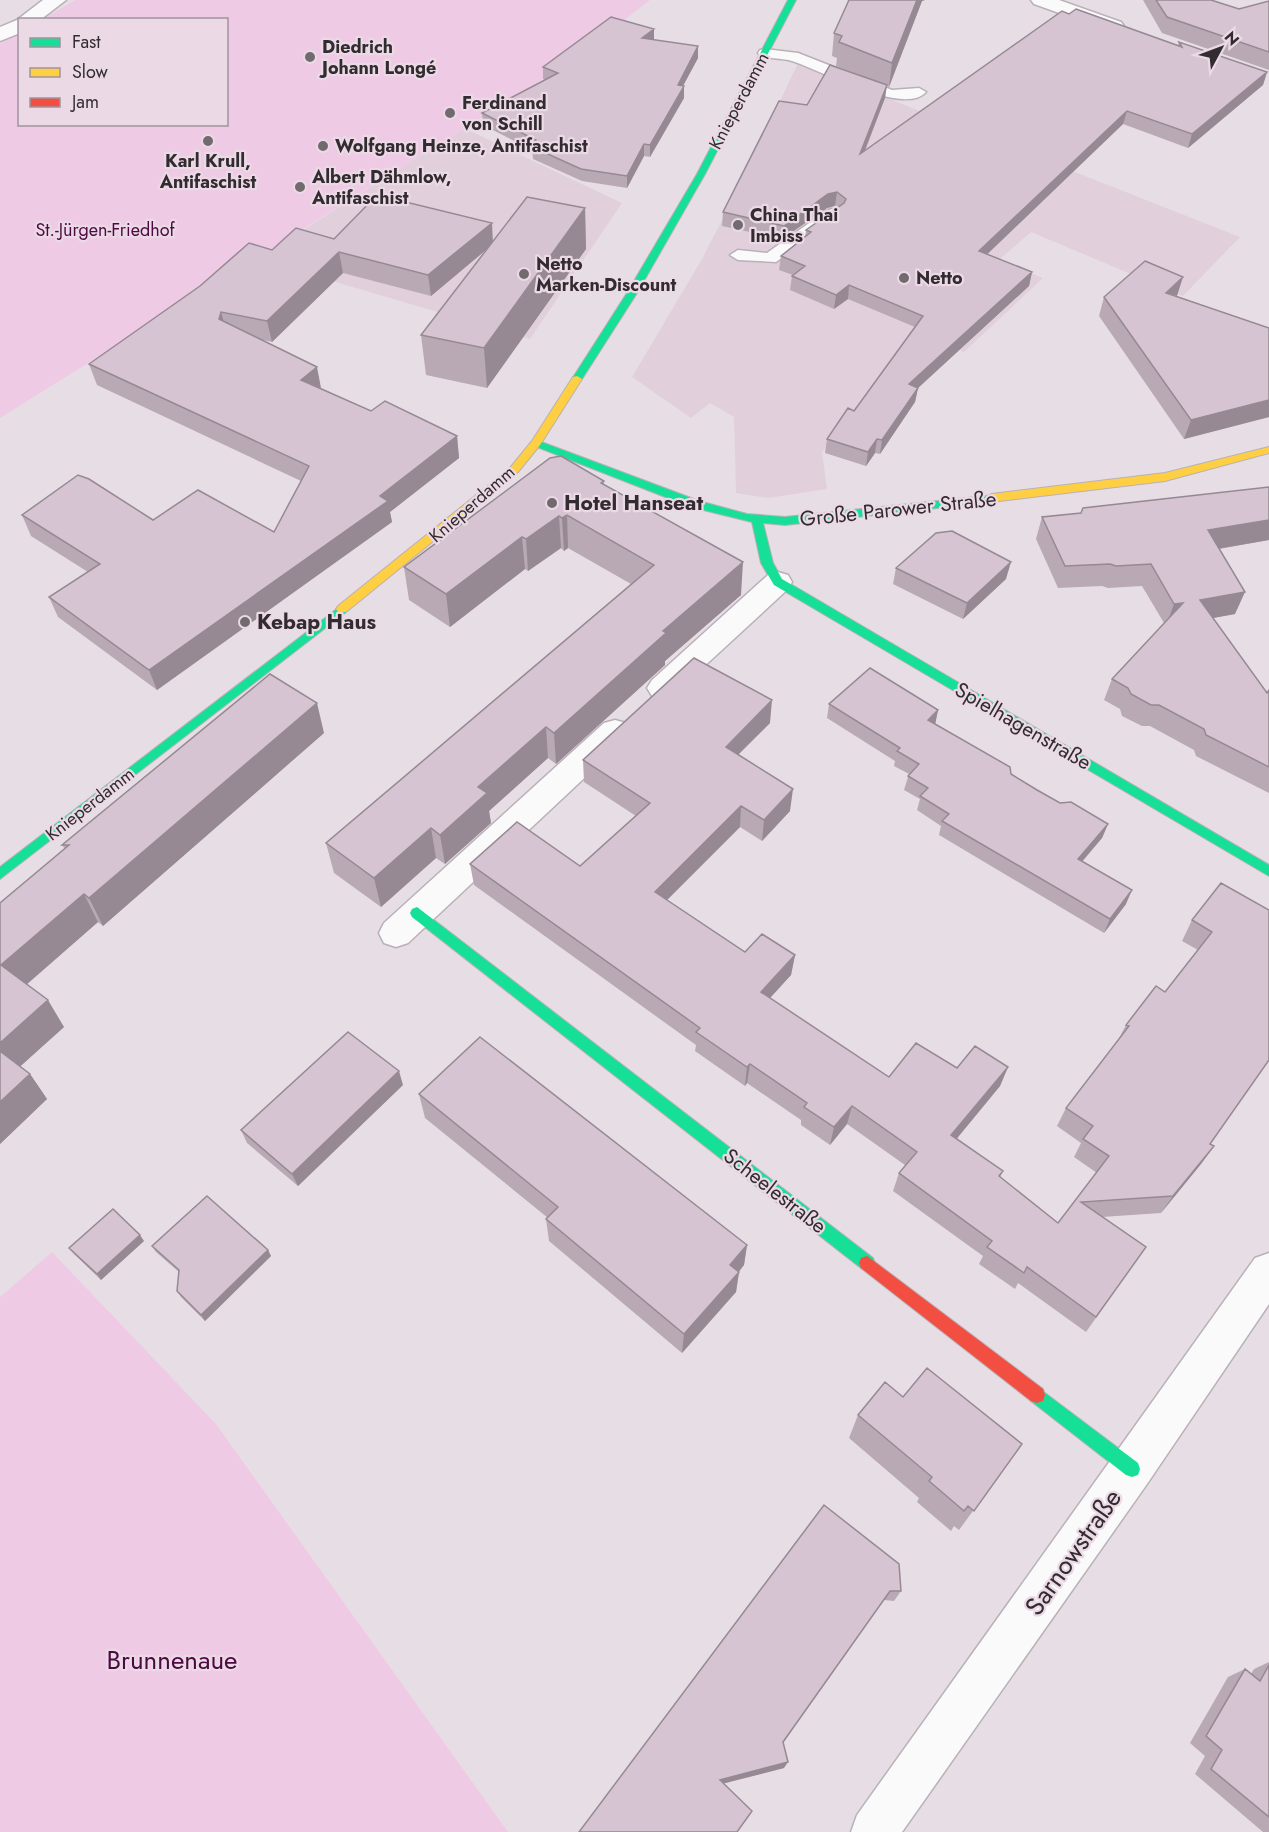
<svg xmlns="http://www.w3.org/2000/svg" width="1269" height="1832" viewBox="0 0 1269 1832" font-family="Jost,sans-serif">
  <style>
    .built { fill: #e1d0dc }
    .green { fill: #efcae5 }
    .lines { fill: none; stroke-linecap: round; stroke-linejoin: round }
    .lane-casing { stroke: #b8b1b7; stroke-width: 3 }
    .street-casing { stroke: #b8b1b7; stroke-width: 3 }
    .fast-casing { stroke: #b8b1b7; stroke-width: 2 }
    .slow-casing { stroke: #b8b1b7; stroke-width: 2 }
    .jam-casing { stroke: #b8b1b7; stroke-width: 2 }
    .lane { fill: #fbfafb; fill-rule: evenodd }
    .street { fill: #fbfafb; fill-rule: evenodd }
    .fast { fill: #16e098; fill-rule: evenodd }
    .slow { fill: #ffcf43; fill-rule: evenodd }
    .jam { fill: #f24e42; fill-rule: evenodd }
    .wall { fill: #b8a9b5 }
    .shaded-wall { fill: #968993 }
    .building { fill: #d6c4d2; stroke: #968993; stroke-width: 1.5 }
    .poi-dot { fill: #716a6f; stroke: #ebdae6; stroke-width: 2 }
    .labels { text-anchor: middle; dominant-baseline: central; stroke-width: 4.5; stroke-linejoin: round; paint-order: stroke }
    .far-poi-label { font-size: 18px; font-weight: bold; fill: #322c30; stroke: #ebdae6; text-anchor: start }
    .far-street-label { font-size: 18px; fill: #322c30; stroke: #ebdae6 }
    .far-park-label { font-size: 18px; fill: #4d0941; stroke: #ebdae6 }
    .poi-label { font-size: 21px; font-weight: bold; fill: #322c30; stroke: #ebdae6; text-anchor: start }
    .street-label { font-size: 21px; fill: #322c30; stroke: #ebdae6 }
    .near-street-label { font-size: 26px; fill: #322c30; stroke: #ebdae6 }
    .near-park-label { font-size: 26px; fill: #4d0941; stroke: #ebdae6 }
  </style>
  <rect width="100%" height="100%" fill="#e7dee5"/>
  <path class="built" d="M798 63 1240 237 1183 296 1031 232 999 260 1043 278 964 352 921 334 822 452 827 489 768 498 736 493 734 417 710 403 691 418 632 377 702 259 746 173Z
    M464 128 622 203 530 339 257 259Z"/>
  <path class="green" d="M75 0H650L572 61 0 418V44L19 33 20 124H226V20L43 19Z
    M52 1252 216 1424 508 1832H0V1297Z"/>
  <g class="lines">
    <g class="lane-casing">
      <path id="lane" d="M765 49 798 53 892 90 919 88 926 92C904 117 819 69 792 61 782 58 770 59 760 56L758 53 760 50Z
        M832 209 840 214 838 217 776 262 738 260 730 255 738 250 767 253 826 211Z"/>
    </g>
    <g class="street-casing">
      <path id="street" d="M43 0H66L40 20H20V33L0 41V27L17 20Z
        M1031 0H1059L1121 22 1124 26 1121 30H1107L1034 4Z
        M778 572 788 575 792 582 788 589 672 696 662 699 652 696 647 688 652 680 768 575Z
        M615 720 626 723 630 731 626 739 408 943 396 947 384 943 379 933 384 923 604 723Z
        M1269 1253V1304L1147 1484 902 1832H851L857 1815 1255 1258Z"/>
    </g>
    <g class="fast-casing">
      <path id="fast" d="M788 0H796L705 174 637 293 582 379 577 382 573 381 572 379 627 293 697 174Z
        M536 440 699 501 747 514 785 517 995 495 996 498 991 502 785 525 763 523 773 563 782 579 1269 865V876L774 585 761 563 752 522 691 507 532 445 531 443Z
        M342 605 348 609 346 612 0 879V867Z
        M417 907 873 1258 875 1263 873 1268 867 1270 861 1268 412 917 410 913 412 909Z
        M1037 1387 1138 1463 1140 1469 1138 1475 1132 1477 1126 1475 1031 1401 1029 1395 1031 1389Z"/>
    </g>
    <g class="slow-casing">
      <path id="slow" d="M577 376 582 379 540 445 518 472 346 612H338L336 609 338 606 510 468 532 441 573 377Z
        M1269 447V453L1165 481 991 502 986 498 991 494 1165 473Z"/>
    </g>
    <g class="jam-casing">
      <path id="jam" d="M867 1256 1043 1389 1045 1395 1043 1401 1037 1403 1031 1401 861 1268 859 1263 861 1258Z"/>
    </g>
    <use href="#lane" class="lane"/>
    <use href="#street" class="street"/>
    <use href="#fast" class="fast"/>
    <use href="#slow" class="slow"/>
    <use href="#jam" class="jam"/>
  </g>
  <path class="wall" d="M847 0H925L922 1 889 87 886 85 885 98 865 151 1178 45 1179 42 1267 72 1263 85 1188 148 1123 124 987 254 1032 272 1029 286 918 388 915 402 880 454 875 453 866 466 825 453 827 439 854 411 915 327 848 299 834 309 790 290 792 276 793 275 779 270 781 256 805 236 806 230 837 208 835 206 827 208 782 239 722 226 723 212 807 105 870 79 836 66 837 58 832 56 834 33 849 1Z
    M1143 0H1211L1239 9 1269 1V70L1162 33Z
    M654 40 698 58 683 86H684V98L650 157 644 156 627 188 582 181 533 159 532 150 483 125 482 113 546 80 543 79V67Z
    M585 208 586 249 487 388 426 375 421 335 487 249 431 296 343 273 272 342 263 340 321 388 371 411 457 436 459 458 390 512 392 522 157 690 58 617 49 597 88 572 31 536 22 515 153 520 274 532 301 481 97 385 89 364 334 239 493 241Z
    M1177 296 1269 328V417L1184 439 1099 316 1104 297Z
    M604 481V485L741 595 665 661V665L556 764 548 758 489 811 491 823 445 864 436 858 381 907 334 873 326 843 631 584 568 548 564 551 561 548 528 571 525 569 450 627 409 600 404 567Z
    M1269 487V540L1219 549 1235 614 1213 618 1267 693 1269 690V793L1196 756 1194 750 1150 726H1142L1122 716 1120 709 1104 700 1112 679 1164 623 1142 586 1108 588 1102 586 1058 588 1036 539 1042 517 1081 513Z
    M896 568 1006 579 963 619 893 584Z
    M829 704 938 710 935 724 1011 774 1060 803 1108 824 1102 838 1082 862 1126 904 1104 933 939 835 941 826 917 810 920 799 904 790 909 774 894 766 895 761 827 718Z
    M770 723 738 754 790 811 762 841 740 827 667 900 745 952 795 955 791 975 770 998 889 1077 957 1068 1008 1067 1000 1086 957 1138 1003 1171 1000 1177 1058 1223 1097 1173 1074 1157 1081 1143 1057 1126 1066 1108 1117 1042 1126 1025 1165 992 1198 950 1182 941 1192 920 1221 883 1210 1144 1214 1146 1201 1164 1161 1213 1102 1217 1146 1247 1086 1332 1018 1283 1015 1289 979 1264 983 1256 893 1191 899 1173 905 1165 847 1124 830 1145 801 1125V1120L747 1083 745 1086 695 1051 696 1045 474 885 470 864 580 866 636 816 584 782 583 760Z
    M324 733 103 926 98 922 27 984 64 1027 20 1066 30 1074 47 1099 0 1144V903L65 849 62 845Z
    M403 1085 298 1186 247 1143 241 1130Z
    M419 1094 747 1245 744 1265 739 1272 736 1292 682 1353 549 1241 546 1219 548 1218 425 1118Z
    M144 1241 101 1280 74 1254 69 1248Z
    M152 1246 268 1250 271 1256 205 1321 181 1297 177 1291 179 1272 156 1252Z
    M903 1397 1022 1444 959 1530 954 1526 951 1531 917 1502 919 1498 849 1438 858 1415Z
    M824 1505 901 1591 894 1601 884 1600 783 1743 784 1768 724 1783Z
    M1269 1662V1832H1263L1195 1774 1205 1756 1190 1743 1228 1677 1245 1669 1251 1674 1254 1669Z"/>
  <path class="shaded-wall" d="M917 0H925L922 1 889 87 892 63Z
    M654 29V40L642 38Z
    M698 46V58L677 97 678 85Z
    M1267 72 1263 85 1188 148 1192 134Z
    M887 85 885 98 858 168 860 154Z
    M684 86V98L650 157V145Z
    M1127 111 1123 124 976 265 979 251Z
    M644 144V156L627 188V176Z
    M837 192 835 206 827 208 782 239 784 226 828 194Z
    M585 208 586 249 487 388 484 348Z
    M492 223 493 244 431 296 428 275Z
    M339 252 343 273 272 342 267 321Z
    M1032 272 1029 286 918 388 915 402 880 454 882 440 909 384Z
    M1183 277 1177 296 1166 293Z
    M849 285 848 299 834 309 836 295Z
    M221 312 227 333 219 319Z
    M317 367 321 388 301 380Z
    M1269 400V417L1184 439 1191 420Z
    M457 436 459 458 390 512 392 522 157 690 149 670 380 496Z
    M877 439 875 453 866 466 868 452Z
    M567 515 568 548 564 551 562 518Z
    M559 516 561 548 528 571 526 539Z
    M1269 520V540L1199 552 1208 530Z
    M522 537 525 569 450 627 446 594Z
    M743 562 741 595 665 661V665L556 764 554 733 663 631Z
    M1011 562 1006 579 963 619 967 603Z
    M1245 592 1235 614 1191 622 1200 600Z
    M1183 603 1166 626 1174 604Z
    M772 700 770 723 724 769 726 747Z
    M317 703 324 733 103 926 89 898Z
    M938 710 935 725 928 720Z
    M546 727 548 758 489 811 491 823 445 864 440 835 478 787Z
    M793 789 790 811 762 841 764 820Z
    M741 806 740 827 654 913 655 892Z
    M1108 824 1102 838 1072 873 1078 859Z
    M431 828 436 858 381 907 374 878Z
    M1132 890 1126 904 1104 933 1110 919Z
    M84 894 98 922 18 992 1 965Z
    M795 955 791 975 758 1011 761 992Z
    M48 1000 64 1027 13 1073 0 1054V1043Z
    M750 1064 747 1083 745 1086 747 1067Z
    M1008 1067 1000 1086 945 1153 951 1135Z
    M399 1071 403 1085 298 1186 292 1174Z
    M30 1074 47 1099 0 1144V1102Z
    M852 1106 847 1124 830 1145 834 1127Z
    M1214 1146 1201 1164 1161 1213 1173 1196Z
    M140 1235 144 1241 101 1280 97 1274Z
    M747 1245 744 1265 734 1277 739 1272 736 1292 682 1353 684 1334 730 1265Z
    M268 1250 271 1256 205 1321 201 1315Z
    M788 1762 784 1768 718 1785 720 1780Z"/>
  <path class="building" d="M849 0H917L892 63 839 42 842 36 834 33Z
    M1156 0H1211L1239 9 1269 1V52L1167 17Z
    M1076 9 1182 47 1179 42 1267 72 1192 134 1127 111 979 251 1032 272 909 384 918 388 882 440 877 439 868 452 827 439 848 408 854 411 923 316 849 285 836 295 792 276 805 266 781 256 811 232 806 230 844 203 846 199 837 192 828 194 784 226 723 212 779 101 807 105 830 65 887 85 860 154 1062 11 1069 14Z
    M611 17 654 29 642 38 698 46 678 85 684 86 650 145 644 144 627 176 581 169 532 147 536 140 482 113 558 73 543 67Z
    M377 195 492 223 428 275 339 252 267 321 221 312 219 319 317 367 301 380 371 411 385 401 457 436 380 496 388 501 149 670 49 597 100 564 22 515 78 475 89 479 153 520 198 490 274 532 309 466 89 364 200 286 249 243 272 250 296 228 334 239Z
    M527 197 585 208 484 348 421 335Z
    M1145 261 1183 277 1166 293 1269 328V400L1191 420 1104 297Z
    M561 456 604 481 601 483 743 562 663 631 666 633 554 733 546 727 478 787 487 793 440 835 431 828 374 878 326 843 654 565 567 515 562 518 559 516 526 539 522 537 446 594 404 567 550 458Z
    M1269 487V520L1208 530 1245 592 1200 600 1267 693 1269 690V767L1206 735 1204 729 1159 705H1151L1131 694 1128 688 1112 679 1183 603 1174 604 1151 564 1116 566 1110 564 1065 566 1042 517 1081 513 1083 508Z
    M952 531 1011 562 967 603 896 568 936 533Z
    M694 658 772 700 726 747 793 789 764 820 741 806 655 892 745 952 762 934 795 955 761 992 889 1077 916 1043 957 1068 975 1046 1008 1067 951 1135 1003 1171 999 1176 1058 1223 1109 1156 1083 1139 1093 1126 1066 1108 1129 1026 1126 1025 1156 986 1165 992 1212 932 1192 920 1221 883 1269 910V1060L1210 1144 1214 1146 1173 1196 1081 1202 1146 1247 1096 1317 1027 1267 1024 1273 987 1247 992 1241 899 1173 917 1152 852 1106 834 1127 804 1107 807 1103 750 1064 747 1067 696 1032 700 1028 470 864 517 822 580 866 650 803 583 760Z
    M870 668 938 710 928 720 1010 767 1011 774 1037 790 1060 803 1071 802 1108 824 1078 859 1132 890 1110 919 942 821 949 814 920 796 928 788 908 776 919 764 897 751 900 748 829 704Z
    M270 674 317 703 89 898 84 894 1 965 48 1000 0 1043V903L69 845H62Z
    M348 1032 399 1071 292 1174 241 1130Z
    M480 1037 747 1245 730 1265 739 1272 684 1334 546 1219 558 1207 419 1094Z
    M0 1051 30 1074 0 1102Z
    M207 1196 268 1250 201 1315 177 1291 179 1270 152 1246Z
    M113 1209 140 1235 97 1274 69 1248Z
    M927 1368 1022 1444 974 1511 968 1506 964 1511 929 1481 932 1477 858 1415 885 1382 903 1397Z
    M824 1505 899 1564 901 1591H890L783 1742 788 1762 720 1780 752 1811 737 1832H579Z
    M1269 1665V1817L1211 1769 1222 1750 1206 1736 1245 1669 1260 1681Z"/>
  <g class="poi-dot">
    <circle cx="310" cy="57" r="6"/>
    <circle cx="450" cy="113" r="6"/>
    <circle cx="208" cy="141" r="6"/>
    <circle cx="323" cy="146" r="6"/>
    <circle cx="300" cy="187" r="6"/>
    <circle cx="738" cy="225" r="6"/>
    <circle cx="524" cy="274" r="6"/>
    <circle cx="904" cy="278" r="6"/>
    <circle cx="552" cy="503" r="6"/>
    <circle cx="245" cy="622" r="6"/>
  </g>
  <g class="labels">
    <g class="far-poi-label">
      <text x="322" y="47">Diedrich<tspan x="322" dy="21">Johann Longé</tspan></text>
      <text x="462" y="103">Ferdinand<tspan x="462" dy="21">von Schill</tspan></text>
      <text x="335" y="146">Wolfgang Heinze, Antifaschist</text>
      <text x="208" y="161" text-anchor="middle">Karl Krull,<tspan x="208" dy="21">Antifaschist</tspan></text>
      <text x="312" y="177">Albert Dähmlow,<tspan x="312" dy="21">Antifaschist</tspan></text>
      <text x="750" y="215">China Thai<tspan x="750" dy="21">Imbiss</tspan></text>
      <text x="536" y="264">Netto<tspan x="536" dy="21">Marken-Discount</tspan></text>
      <text x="916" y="278">Netto</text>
    </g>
    <g class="far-street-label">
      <text transform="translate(739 101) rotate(-62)">Knieperdamm</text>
      <text transform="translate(472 504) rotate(-41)">Knieperdamm</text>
      <text transform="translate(90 804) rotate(-38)">Knieperdamm</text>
    </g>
    <g class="far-park-label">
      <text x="105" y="230">St.-Jürgen-Friedhof</text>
    </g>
    <g class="poi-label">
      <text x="564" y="503">Hotel Hanseat</text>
      <text x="257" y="622">Kebap Haus</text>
    </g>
    <g class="street-label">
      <text transform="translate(898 509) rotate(-6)">Große Parower Straße</text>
      <text transform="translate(1023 726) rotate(30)">Spielhagenstraße</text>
      <text transform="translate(775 1191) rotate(38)">Scheelestraße</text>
    </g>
    <g class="near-street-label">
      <text transform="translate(1073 1552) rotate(-55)">Sarnowstraße</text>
    </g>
    <g class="near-park-label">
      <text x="172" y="1660">Brunnenaue</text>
    </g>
  </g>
  <rect x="18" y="18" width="210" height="108" fill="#ebdae6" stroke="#a1949d" stroke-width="1.5"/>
  <rect x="30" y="38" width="30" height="9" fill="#16e098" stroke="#a1949d" stroke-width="1.5"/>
  <text x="72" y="48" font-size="18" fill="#322c30">Fast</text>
  <rect x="30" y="68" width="30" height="9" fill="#ffcf43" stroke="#a1949d" stroke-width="1.5"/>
  <text x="72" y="78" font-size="18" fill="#322c30">Slow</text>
  <rect x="30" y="98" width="30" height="9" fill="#f24e42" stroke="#a1949d" stroke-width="1.5"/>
  <text x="72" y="108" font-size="18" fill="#322c30">Jam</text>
  <g transform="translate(1221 48) rotate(49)" stroke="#ebdae6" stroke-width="4.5" paint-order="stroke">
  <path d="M0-4.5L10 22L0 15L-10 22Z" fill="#322c30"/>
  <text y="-9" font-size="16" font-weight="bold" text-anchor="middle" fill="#322c30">N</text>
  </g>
</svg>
